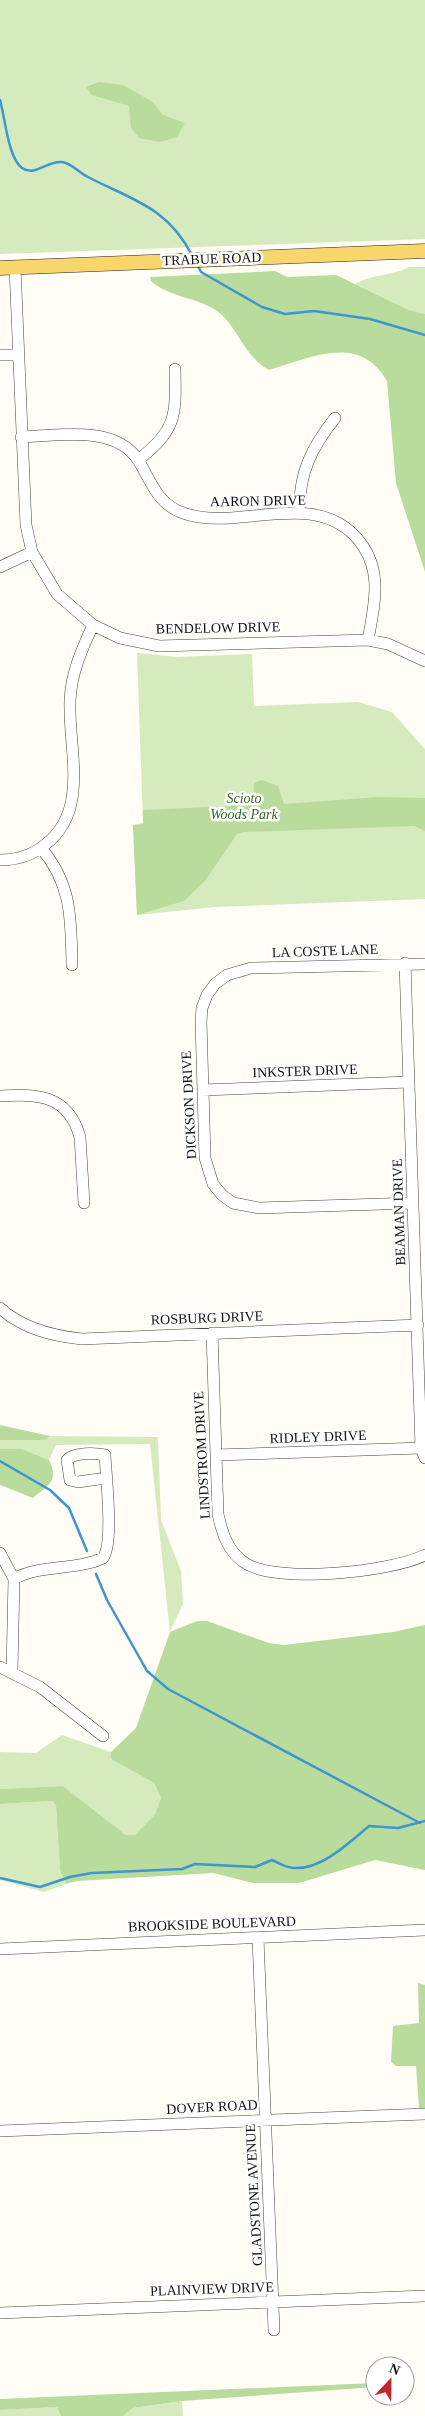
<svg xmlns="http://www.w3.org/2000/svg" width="425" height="2416" viewBox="0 0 425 2416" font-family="'Times New Roman',serif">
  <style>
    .green { fill: #d5ebbd }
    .forest { fill: #b9dc9c }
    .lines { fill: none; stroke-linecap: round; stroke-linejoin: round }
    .stream { stroke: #3f96cf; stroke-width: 2.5 }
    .minor-casing { stroke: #444; stroke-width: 12 }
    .major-casing { stroke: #222; stroke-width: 15 }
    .minor { stroke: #fff; stroke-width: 11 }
    .major { stroke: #f9d66b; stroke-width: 14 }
    .labels { text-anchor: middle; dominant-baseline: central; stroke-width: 5; stroke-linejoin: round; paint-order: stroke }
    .street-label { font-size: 14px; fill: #111; stroke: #fff }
    .park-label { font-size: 14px; font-style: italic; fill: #2f6b1f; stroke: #fff }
  </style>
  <rect width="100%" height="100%" fill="#fffdf5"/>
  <path class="green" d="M0 0H425V239L0 254Z
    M409 267H425V314L409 310 355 284C371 274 392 276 409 267Z
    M137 653 176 657 252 654 254 706 358 702 392 712 425 749V899L215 907 137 915 133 825 143 823Z
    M50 1436 158 1437 161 1520 181 1571 183 1604 170 1632 150 1444 56 1445 49 1460 22 1449H0V1440H45Z
    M62 1735 111 1752V1759L154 1783 161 1798 155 1814 135 1835H126L63 1786 0 1789V1752L36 1753Z
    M52 1801 56 1805 60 1870 66 1884 44 1892 0 1880V1804Z
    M182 2401 183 2416H123L133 2408Z
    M57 2407 61 2416H0V2410Z"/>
  <path class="forest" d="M99 82 123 85 153 102 163 115 185 123 177 137 160 142 139 138 131 128 129 106 92 95 86 87Z
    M275 271 287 277 336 275 409 310 425 314V572L396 483 387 381C360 333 311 357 269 370 246 358 239 331 221 314 201 297 171 299 151 281L150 277Z
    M262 780 278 786 284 804 378 797 425 798V831L414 826 244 832 237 834 205 881 184 901 137 915 133 825 143 824V810L253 805 254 783Z
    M0 1425 50 1436 45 1440H0Z
    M0 1449H22L49 1460C59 1481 49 1485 33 1498L0 1485Z
    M197 1621H207L269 1643 284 1645 393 1632 425 1625V1870L375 1860 299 1883H253L213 1873 77 1881 66 1884 60 1870 56 1805 52 1801 0 1804V1789L63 1786 126 1835H135L155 1814 161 1798 154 1783 111 1759V1752L136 1728 170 1632Z
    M418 1983 425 1985V2108H419L416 2066H396L391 2062 393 2026 419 2023Z
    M375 2383V2387L182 2401 133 2408 123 2416H61L57 2407 0 2410V2399Z"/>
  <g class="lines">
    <path class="stream" d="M0 100C5 117 8 158 22 168 35 177 48 160 62 162 71 163 80 173 88 177 132 200 166 206 192 255
      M197 264 201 272 262 307 285 314 314 311 370 319 425 335
      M0 1461 50 1490 69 1508 87 1551
      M96 1574 107 1600 147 1671 168 1689 420 1823
      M0 1878 40 1887 70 1877 92 1873 182 1869 195 1864 255 1867 272 1860C279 1863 286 1868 294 1868 321 1870 349 1843 369 1826L398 1828 425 1821"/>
    <g class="minor-casing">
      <path id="minor" d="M15 267 26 525 32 552 57 594 93 625 120 638 159 646 368 640 388 644 425 661
        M0 355H18
        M21 437C56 436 115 424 138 460 152 482 156 503 183 513 238 532 310 489 355 536 384 567 375 602 368 640
        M138 460C177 430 176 415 175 369
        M300 513C298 474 312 447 335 418
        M0 567 32 552
        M41 848C72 884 71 919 72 965
        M0 860C17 860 33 855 46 844 90 810 68 748 70 701 71 673 82 649 93 625
        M405 963 421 1448 425 1458
        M203 1090 409 1082
        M0 1096C37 1094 68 1094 80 1137L84 1203
        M413 1203 259 1208 233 1203 222 1195 213 1184 205 1158 201 1022 202 1008 207 995 215 984 227 975 251 968 425 964
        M0 1308C23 1329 53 1336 82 1339L418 1325
        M212 1333 218 1514C222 1533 228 1552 245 1563 277 1584 391 1572 425 1555
        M216 1455 421 1448
        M0 1553 14 1579 12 1671
        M14 1579C40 1564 75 1571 103 1558 114 1543 106 1477 105 1455 95 1453 74 1452 67 1460L70 1480 78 1482 106 1478
        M0 1667 40 1687 103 1736
        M258 1938 274 2330
        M0 1949 425 1930
        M0 2131 425 2114
        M0 2313 425 2296"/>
    </g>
    <g class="major-casing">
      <path id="major" d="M0 268 425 251"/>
    </g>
    <use href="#minor" class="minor"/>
    <use href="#major" class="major"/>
  </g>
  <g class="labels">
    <g class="street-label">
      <text transform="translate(212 259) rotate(-2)">TRABUE ROAD</text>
      <text transform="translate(258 501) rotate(-1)">AARON DRIVE</text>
      <text transform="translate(218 628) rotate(-1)">BENDELOW DRIVE</text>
      <text transform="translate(325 951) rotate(-2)">LA COSTE LANE</text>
      <text transform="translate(305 1071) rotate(-2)">INKSTER DRIVE</text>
      <text transform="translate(189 1105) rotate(-93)">DICKSON DRIVE</text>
      <text transform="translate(399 1212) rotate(-92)">BEAMAN DRIVE</text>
      <text transform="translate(207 1318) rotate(-2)">ROSBURG DRIVE</text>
      <text transform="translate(318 1437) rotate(-2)">RIDLEY DRIVE</text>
      <text transform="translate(202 1455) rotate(-93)">LINDSTROM DRIVE</text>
      <text transform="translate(212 1924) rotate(-2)">BROOKSIDE BOULEVARD</text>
      <text transform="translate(212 2107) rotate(-3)">DOVER ROAD</text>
      <text transform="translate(254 2195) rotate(-93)">GLADSTONE AVENUE</text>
      <text transform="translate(212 2289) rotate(-2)">PLAINVIEW DRIVE</text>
    </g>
    <g class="park-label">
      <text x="244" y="798">Scioto<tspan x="244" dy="16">Woods Park</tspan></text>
    </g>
  </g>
  <g transform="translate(390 2381) rotate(22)"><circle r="24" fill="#ffffff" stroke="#a0a0a0"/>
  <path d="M0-4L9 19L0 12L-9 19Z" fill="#c4262e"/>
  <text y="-8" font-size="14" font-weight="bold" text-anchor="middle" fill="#111111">N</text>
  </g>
</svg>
